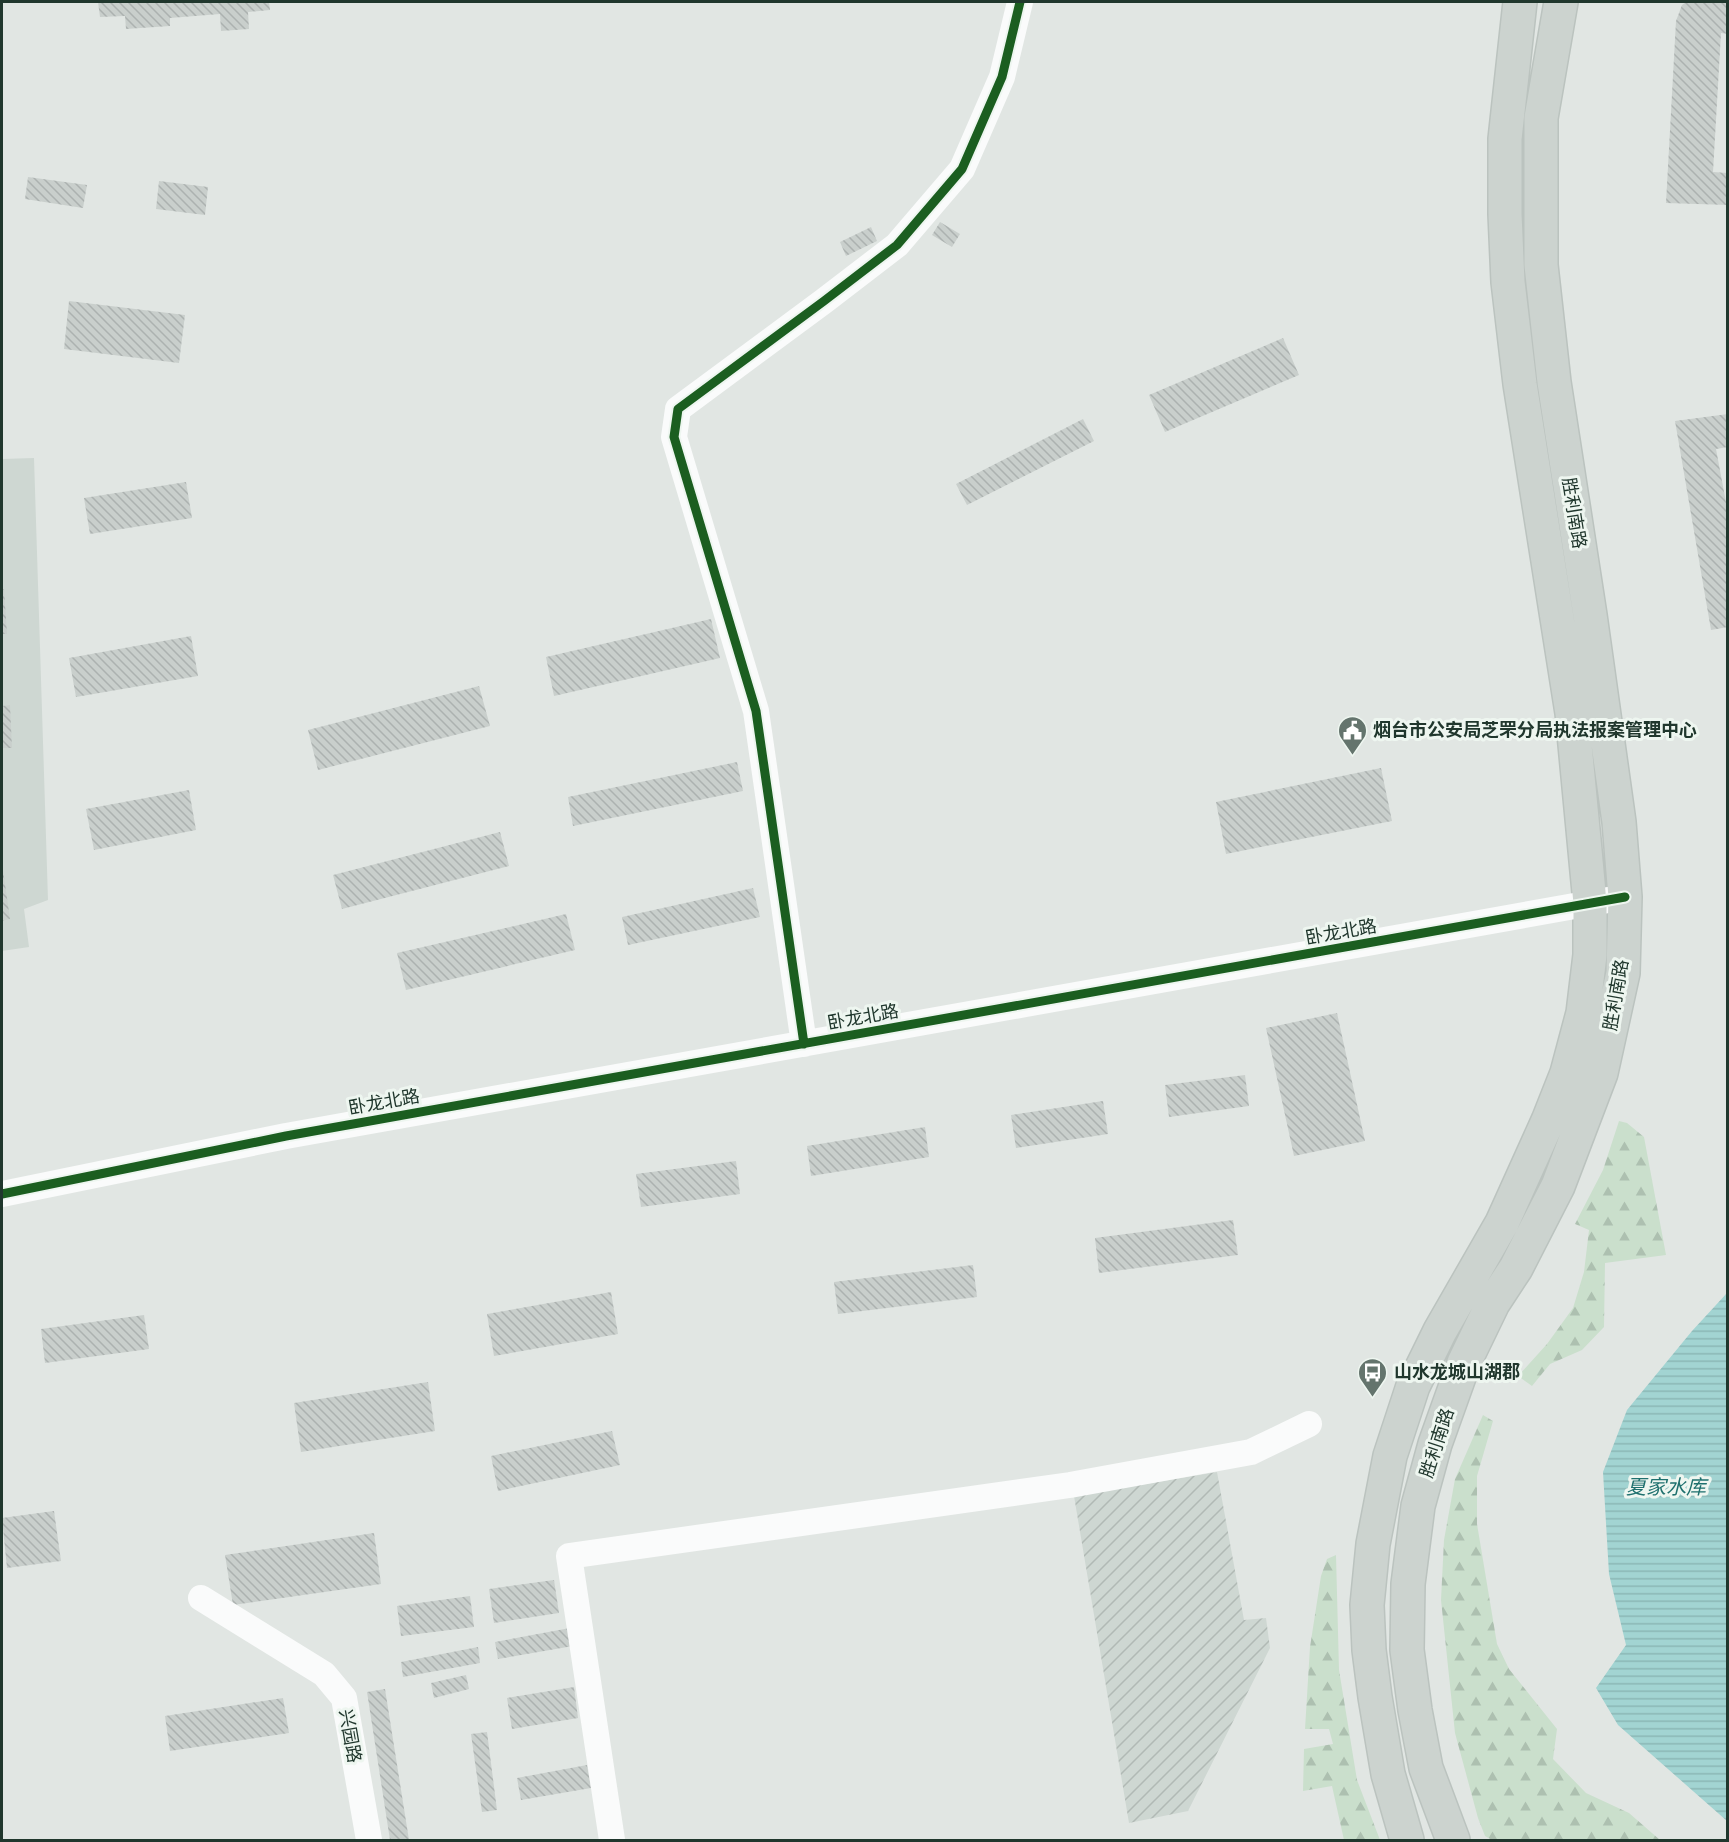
<svg xmlns="http://www.w3.org/2000/svg" width="1729" height="1842" font-family="Arial,'Noto Sans SC',sans-serif">
	<defs>
		<pattern id="industrial-furrows" width="10" height="10" patternUnits="userSpaceOnUse" patternTransform="scale(1.5)"><rect width="10" height="10" fill="#ced7d2"/><path d="M-1 1l2-2M0 10L10 0M9 11l2-2" fill="none" stroke="#b1b9b5"/></pattern>
		<pattern id="forest-firs" width="22" height="20" patternUnits="userSpaceOnUse" patternTransform="scale(1.5)"><rect width="22" height="20" fill="#cadfcc"/><path d="M5 1l3.5 6h-7zM16 11l3.5 6h-7z" fill="#adc0b0"/></pattern>
		<pattern id="water-rules" width="6" height="5" patternUnits="userSpaceOnUse" patternTransform="scale(1.5)"><rect width="6" height="5" fill="#a2d4d2"/><path d="M0 2.5h6" fill="none" stroke="#8bb7b5"/></pattern>
		<pattern id="building-back-hatch" width="6" height="6" patternUnits="userSpaceOnUse" patternTransform="scale(1.5)"><rect width="6" height="6" fill="#c9cfcc"/><path d="M-1 5l2 2M0 0l6 6M5-1l2 2" fill="none" stroke="#acb2b0"/></pattern>
	</defs>
	<rect width="100%" height="100%" fill="#e1e6e3"/>
	<!-- built -->
	<path fill="#ced7d2" d="M34,458L48,900L24,909L29,947L2,951V459Z"/>
	<!-- industrial -->
	<path fill="url(#industrial-furrows)" d="M1217,1472L1244,1620L1266,1618L1270,1648L1188,1811L1129,1823L1074,1496Z"/>
	<!-- forest -->
	<path fill="url(#forest-firs)" d="M1619,1121L1627,1123L1644,1137L1666,1255L1605,1263L1604,1327L1582,1350L1550,1364L1532,1386L1518,1376L1547,1344L1573,1308L1584,1272L1589,1230L1575,1224L1603,1170Z
		M1483,1415L1493,1421L1477,1476V1524L1497,1644L1509,1669L1557,1729L1553,1759L1586,1793L1629,1813L1660,1840H1492L1485,1836L1478,1818L1455,1733L1441,1600L1444,1540L1455,1479Z
		M1336,1555L1339,1670L1357,1780L1380,1840H1344L1332,1786L1303,1791L1304,1749L1333,1744L1329,1729H1305L1310,1647L1321,1576L1327,1559Z"/>
	<!-- water -->
	<path fill="url(#water-rules)" d="M1727,1293V1821L1618,1725L1596,1688L1626,1645L1609,1574L1603,1472L1627,1410L1692,1331Z"/>
	<!-- building -->
	<path fill="url(#building-back-hatch)" d="M98,2H269L270,10L248,12L249,29L221,31L220,14L170,18V26L126,29L125,16L100,17Z
		M1686,2H1728V34L1721,33L1713,172L1728,173V205L1666,203L1676,21L1682,5Z
		M28,177L87,185L83,208L25,199Z
		M159,181L208,187L205,215L156,209Z
		M940,222L960,234L952,247L932,235Z
		M871,227L877,241L846,256L840,242Z
		M69,301L185,315L179,363L64,349Z
		M1283,338L1299,375L1165,432L1149,395Z
		M1728,414V447L1716,449L1728,513V627L1711,630L1675,421Z
		M1083,419L1094,441L967,505L956,484Z
		M186,482L192,518L90,534L84,498Z
		M2,589H4L7,634H2Z
		M711,619L720,658L554,696L546,657Z
		M191,636L198,676L76,697L69,658Z
		M479,686L490,726L318,770L308,730Z
		M10,705L12,748H2V706Z
		M737,762L743,791L573,826L568,797Z
		M1381,768L1392,821L1226,854L1216,802Z
		M189,790L196,830L94,850L86,809Z
		M500,832L509,866L342,909L333,875Z
		M3,870L10,919L2,921V871Z
		M753,888L760,917L628,945L622,917Z
		M566,914L575,950L406,990L397,953Z
		M1337,1013L1365,1141L1294,1156L1266,1028Z
		M1245,1075L1249,1106L1169,1117L1165,1085Z
		M1103,1101L1108,1134L1016,1148L1011,1115Z
		M925,1127L929,1157L811,1176L807,1146Z
		M736,1161L740,1194L641,1207L636,1174Z
		M1233,1220L1238,1255L1099,1273L1095,1238Z
		M973,1265L977,1297L838,1314L834,1282Z
		M611,1292L618,1334L494,1356L487,1314Z
		M144,1315L149,1349L45,1363L41,1329Z
		M428,1382L435,1431L301,1452L294,1403Z
		M612,1431L620,1465L498,1491L491,1456Z
		M54,1511L61,1561L7,1568L2,1518Z
		M374,1533L381,1584L233,1605L225,1555Z
		M554,1580L559,1613L494,1623L489,1589Z
		M470,1596L474,1627L401,1636L397,1606Z
		M570,1628L573,1646L498,1659L495,1642Z
		M478,1647L480,1663L403,1677L401,1662Z
		M466,1675L469,1689L434,1698L431,1683Z
		M574,1687L578,1718L512,1729L507,1698Z
		M385,1689L409,1840H390L367,1692Z
		M283,1698L289,1733L170,1751L165,1716Z
		M487,1732L497,1810L482,1812L471,1734Z
		M587,1765L591,1788L521,1800L517,1778Z"/>
	<g fill="none" stroke-linecap="round" stroke-linejoin="round">
		<defs>
			<path id="major" d="M1407,1840L1388,1774L1375,1697L1369,1650L1367,1605L1373,1544L1390,1456L1413,1386L1440,1331L1502,1223L1548,1121L1567,1073L1583,1013L1590,955V903L1572,713L1520,384L1508,282L1505,214V139L1520,2
				M1453,1840L1426,1768L1415,1710L1407,1650L1408,1584L1418,1506L1435,1444L1464,1363L1493,1303L1516,1268L1558,1186L1601,1073L1623,973L1625,897L1619,822L1590,615L1554,382L1541,265V118L1561,2"/>
		</defs>
		<!-- major casing -->
		<use href="#major" stroke="#bbc3bf" stroke-width="36"/>
		<!-- minor -->
		<path stroke="#fafbfb" stroke-width="26" d="M804,1044L756,711L674,437L678,409L824,301L897,245L962,169L1002,77L1020,2
			M2,1194L286,1136L1625,897
			M201,1598L324,1674L344,1698L369,1840
			M612,1840L569,1556L1070,1485L1251,1452L1309,1424"/>
		<!-- major -->
		<use href="#major" stroke="#ccd3cf" stroke-width="33"/>
		<defs>
			<path id="cycleway" d="M804,1044L756,711L674,437L678,409L824,301L897,245L962,169L1002,77L1020,2
				M2,1194L286,1136L1625,897"/>
		</defs>
		<!-- cycleway casing -->
		<use href="#cycleway" stroke="#eef6f0" stroke-width="13"/>
		<!-- cycleway -->
		<use href="#cycleway" stroke="#1b5e20" stroke-width="9"/>
	</g>
	<!-- icons -->
	<defs>
		<symbol id="civic-pin" viewBox="-11 -11 22 30"><path d="M0 17L-7.5 6A9.5 9.5 0 1 1 7.5 6Z" fill="#64746d" stroke="#eef6f0"/><path d="M-.6-6.5H3V-4.5H.6V-3L4-1V1h2V6H-6V1h2V-1L-.6-3ZM-1.2 2.5V6h2.4V2.5Z" fill="#fff"/></symbol>
		<symbol id="bus-pin" viewBox="-11 -11 22 30"><path d="M0 17L-7.5 6A9.5 9.5 0 1 1 7.5 6Z" fill="#64746d" stroke="#eef6f0"/><path d="M-5-6H5V4H4V6H2V4H-2V6H-4V4H-5ZM-3.5-4V0h7V-4ZM-3.5 1.2v1.5H-2V1.2ZM2 1.2v1.5H3.5V1.2Z" fill="#fff"/></symbol>
	</defs>
	<g fill-rule="evenodd">
		<use href="#civic-pin" x="1336" y="714" width="33" height="45"/>
		<use href="#bus-pin" x="1356" y="1356" width="33" height="45"/>
	</g>
	<g text-anchor="middle" stroke-width="6" stroke-linejoin="round" paint-order="stroke">
		<!-- street labels -->
		<g font-size="18" fill="#20372d" stroke="#eef6f0">
			<text transform="translate(1574 513) rotate(81)" y="6">胜利南路</text>
			<text transform="translate(1341 932) rotate(-10)" y="6">卧龙北路</text>
			<text transform="translate(1616 995) rotate(-80)" y="6">胜利南路</text>
			<text transform="translate(863 1017) rotate(-10)" y="6">卧龙北路</text>
			<text transform="translate(384 1102) rotate(-10)" y="6">卧龙北路</text>
			<text transform="translate(1437 1443) rotate(-72)" y="6">胜利南路</text>
			<text transform="translate(350 1736) rotate(80)" y="6">兴园路</text>
		</g>
		<!-- poi labels -->
		<g font-size="18" font-weight="bold" fill="#20372d" stroke="#eef6f0" text-anchor="start">
			<text x="1373" y="736">烟台市公安局芝罘分局执法报案管理中心</text>
			<text x="1394" y="1378">山水龙城山湖郡</text>
		</g>
		<!-- water labels -->
		<g font-size="20" font-style="italic" fill="#1e706e" stroke="#eef6f0">
			<text x="1666" y="1494">夏家水库</text>
		</g>
	</g>
	<!-- border -->
	<rect width="1729" height="1842" fill="none" stroke="#20372d" stroke-width="6"/>
</svg>
